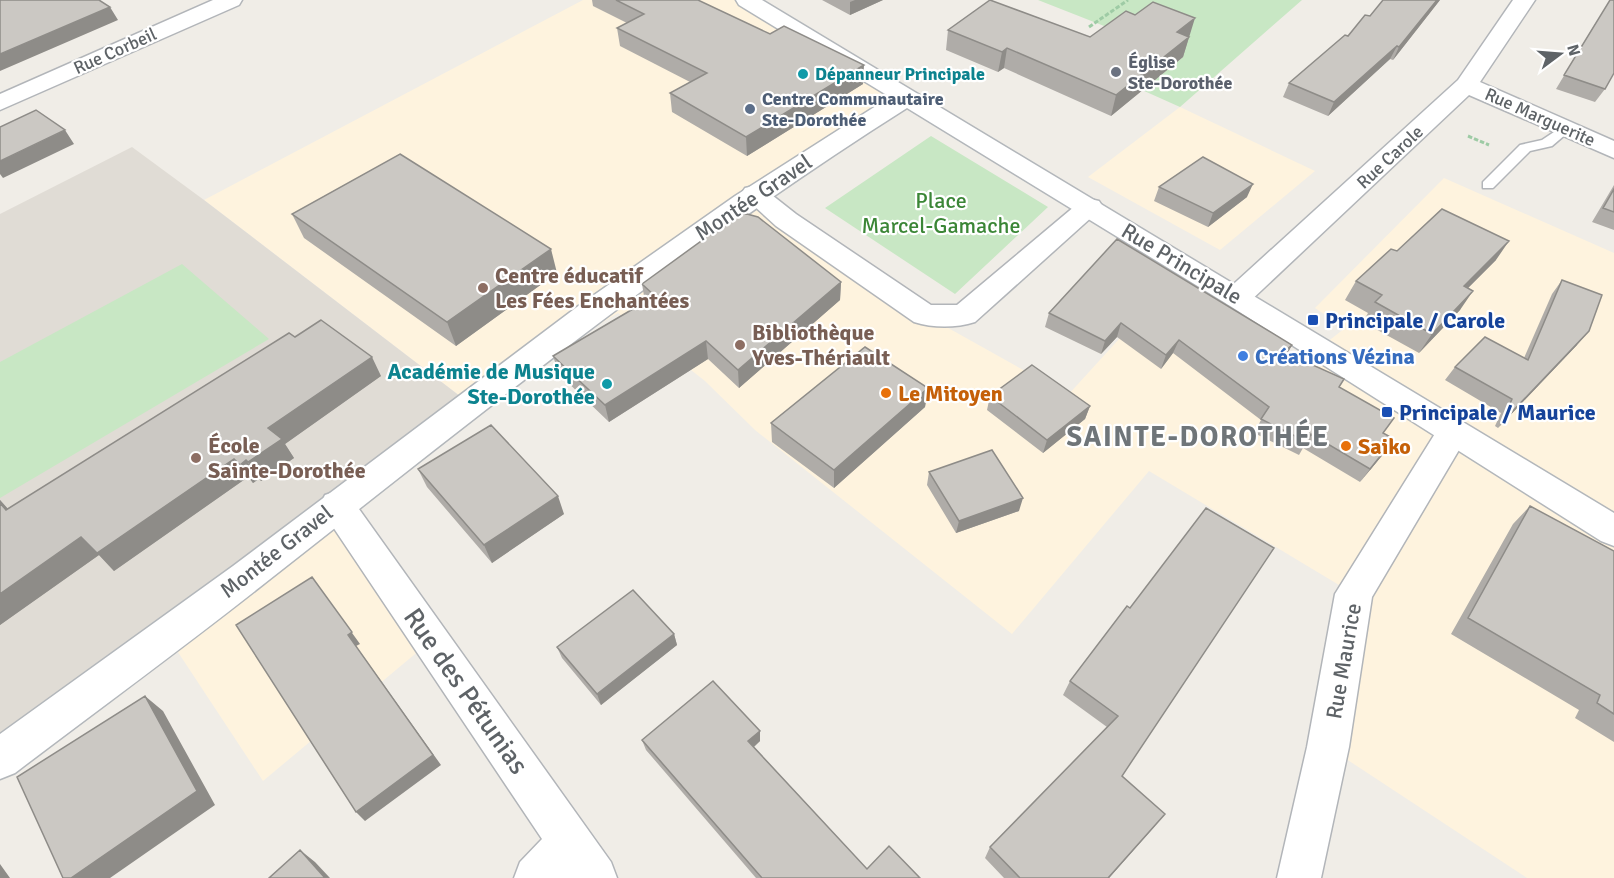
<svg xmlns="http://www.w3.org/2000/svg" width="1614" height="878" font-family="Signika,sans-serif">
	<rect width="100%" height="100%" fill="#f0ede7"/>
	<!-- commercial -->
	<path fill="#fef3de" d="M583,0H747L907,97L755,194L925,315L1068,395L1171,282L1302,362L1345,328L1315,308L1444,178L1614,253V878H1527L1328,747L1354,594L1149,471L1012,634L755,430L705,381L618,313L469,403L204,200Z
		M1180,107L1315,171L1220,250L1088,177Z
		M337,505L439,634L263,781L170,640Z"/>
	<!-- education -->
	<path fill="#e0dcd5" d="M132,147L204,200L469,403L0,750V214Z"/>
	<!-- green -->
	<path fill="#c8e7c4" d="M1038,0H1302L1180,107L1142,90L1183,57Z
		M931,136L1048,207L955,294L825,208Z
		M182,264L269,339L0,498V362Z"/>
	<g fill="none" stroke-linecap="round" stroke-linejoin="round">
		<defs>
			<path id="lane" d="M1566,124L1573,128L1552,146L1530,151L1493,188H1483V182L1520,145L1542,140Z"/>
			<path id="street" d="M213,0H242L239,5L0,110V94Z
				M1513,0H1535L1480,82L1614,141V158L1469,95L1247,304L1237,307L1227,304L1222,297L1227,290L1458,80Z
				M754,186L763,188L796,214L931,305H957L1081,201L1090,199L1099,201L1103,207L975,322C956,328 933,328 914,322L776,226L741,194L745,188Z
				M1453,420L1465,424L1469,433L1372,597L1349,747L1321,878H1277L1307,747L1335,594L1441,424Z
				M337,491L349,495L611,862L617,878H514L520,862L542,839L325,515L320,505L325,495Z"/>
			<path id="secondary" d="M736,0H762L1614,513V546L1601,541L1227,304L907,108C679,252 472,421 260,587C179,651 96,711 15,773L0,779V734L233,566L577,307L735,196L890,97L739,5Z"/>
		</defs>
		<!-- lane casing -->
		<use href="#lane" stroke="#b2b5b9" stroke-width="3"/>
		<!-- street casing -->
		<use href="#street" stroke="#b2b5b9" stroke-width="3"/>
		<!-- secondary casing -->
		<use href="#secondary" stroke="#b3b7bb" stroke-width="3"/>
		<!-- path -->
		<path stroke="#9ecba5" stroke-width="3" stroke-dasharray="4.5 2" stroke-linecap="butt" d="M1089,27L1128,0
			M1468,136L1489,145"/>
		<!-- lane -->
		<use href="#lane" fill="#fff" fill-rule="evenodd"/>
		<!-- street -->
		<use href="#street" fill="#fff" fill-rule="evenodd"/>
		<!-- secondary -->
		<use href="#secondary" fill="#fff" fill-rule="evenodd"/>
	</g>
	<!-- wall -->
	<path fill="#afaca8" d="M592,0H698L770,34L863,84L747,156L672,112L670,93L690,82L620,46L617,28L627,23L593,6Z
		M822,0H883L850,15Z
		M1440,0L1393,60L1390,59L1328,116L1283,97L1289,83L1348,36L1370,16Z
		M1595,24L1605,89L1595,102L1556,89Z
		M948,30L1090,37H1189L1183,57L1111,116L1004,68L998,72L946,50Z
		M1614,185V230L1592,222Z
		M1159,187L1247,197L1208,227L1154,201Z
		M292,214L557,273L456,346L304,238Z
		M1397,251L1496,260L1468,288L1460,310L1419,353L1363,322L1368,313L1345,300L1356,281Z
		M1562,280L1577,345L1498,428L1495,426L1501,413L1445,380L1455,367L1524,358L1552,294Z
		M841,282L840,300L739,388L708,359L609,422L559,374L553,356L645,302L642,284Z
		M1049,313L1292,345L1287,354L1339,387L1384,433L1385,452L1360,482L1303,448L1299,455L1254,433L1261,420L1173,353L1161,369L1117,337L1101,354L1045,327Z
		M295,337L381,376L285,444L294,458L261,481L259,479L253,483L248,477L114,571L99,555L0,625V500L8,509Z
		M928,388L925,407L834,488L772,442L771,423Z
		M990,396L1090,406L1085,419L1043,453L987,410Z
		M418,469L564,514L492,563L427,487Z
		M929,472L1019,511L956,533L927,485Z
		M1530,506L1614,551V742L1575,718L1579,710L1451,634L1513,524Z
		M1127,606L1122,776L1155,826L1109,878H1004L985,858L990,847L1107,727L1063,695L1070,681Z
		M674,634L677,645L601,705L562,658L557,647Z
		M760,731V741L754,747L867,869L920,878H756L646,750L642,740Z"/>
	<!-- shaded-wall -->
	<path fill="#8e8c88" d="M855,0H883L850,15V2Z
		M1437,0H1440L1393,60L1399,47Z
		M110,7L118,20L0,71V54Z
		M1195,18L1183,57L1111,116L1116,95L1177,32Z
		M1397,46L1390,59L1328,116L1334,102Z
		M1007,48L1004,68L998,72L1002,52Z
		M864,65L863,84L747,156L746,137Z
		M65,130L74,144L3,178L0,174V161Z
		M1253,184L1247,197L1208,227L1213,213Z
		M1509,241L1496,260L1451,305L1464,286Z
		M551,249L557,273L456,346L447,322Z
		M841,282L840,300L739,388L738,370Z
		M1473,291L1460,310L1419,353L1432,334Z
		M1121,323L1117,337L1101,354L1105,341Z
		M1589,331L1577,345L1498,428L1509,415Z
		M1179,340L1173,353L1161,369L1166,355Z
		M706,341L708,359L609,422L605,405Z
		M1292,345L1285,358L1284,352Z
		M372,357L381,376L285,444L294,458L261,481L248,462L268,428Z
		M928,388L925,407L834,488V470Z
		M1090,406L1085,419L1043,453L1047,440Z
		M1394,439L1385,452L1360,482L1370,469Z
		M234,459L248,477L114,571L99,555L0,625V594L81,537Z
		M246,460L259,479L253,483L240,465Z
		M558,496L564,514L492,563L484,545Z
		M1023,498L1019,511L956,533L959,521Z
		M0,500L25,528L6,510L0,503Z
		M312,577L360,644L356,646L441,765L365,821L356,812L348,635Z
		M674,634L677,645L601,705L597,694Z
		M145,696L163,711L215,805L110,878H71Z
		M760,731V741L749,751L748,741Z
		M1165,814L1109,878H1108Z
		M300,850L315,862L330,878H325Z
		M0,864L10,878H0Z"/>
	<!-- building -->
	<path fill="#cbc8c3" stroke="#8e8c88" stroke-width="1.5" d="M0,0H99L110,7L0,54Z
		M616,0H698L770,34L784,26L864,65L746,137L670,93L707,73L617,28L644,14Z
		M990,0L1090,37L1126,11L1135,15L1153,2L1195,18L1177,32L1189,37L1116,95L1007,48L1002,52L948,30Z
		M1383,0H1437L1399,47L1397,46L1334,102L1289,83L1345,35L1348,36L1365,15L1370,16Z
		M1610,0H1614V73L1605,89L1564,75Z
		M36,110L65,130L0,161V127Z
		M400,154L551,249L447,322L292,214Z
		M1203,157L1253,184L1213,213L1159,187Z
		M1614,189V212L1603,208Z
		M1442,209L1509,241L1464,286L1473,291L1432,334L1375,302L1382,295L1356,281L1391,249L1397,251Z
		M747,214L758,217L841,282L738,370L706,341L605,405L553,356L655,296L642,284L737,215Z
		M1117,239L1292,345L1284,352L1344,379L1339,387L1394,418L1383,433L1394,439L1370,469L1311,434L1307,442L1261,419L1269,407L1179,340L1166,355L1121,323L1105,341L1049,313Z
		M1562,280L1602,295L1589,331L1509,415L1506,413L1512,399L1455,367L1485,337L1528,360Z
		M321,320L372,357L268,428L282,439L248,462L246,460L240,465L234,459L97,553L81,537L0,594V503L6,510L289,333L295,337Z
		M865,347L928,388L834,470L771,423Z
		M1032,365L1090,406L1047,440L990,396Z
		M491,425L558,496L484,545L418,469Z
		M992,450L1023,498L959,521L929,472Z
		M1530,506L1614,551V714L1597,703L1600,695L1468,618Z
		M1206,508L1274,548L1122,776L1165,814L1108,878H1020L990,847L1118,716L1070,681L1127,606L1130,608Z
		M312,577L352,632L348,635L433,755L356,812L236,625Z
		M633,590L674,634L597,694L557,647Z
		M713,681L760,731L748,741L867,869L889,846L920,878H762L642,740Z
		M145,696L197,791L71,878H63L17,777Z
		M300,850L325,878H269Z"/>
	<!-- markers -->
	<circle fill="#6b7280" stroke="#fff" stroke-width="2" cx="1116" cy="72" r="6"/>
	<g fill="#0f9aa8" stroke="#fff" stroke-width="2">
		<circle cx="803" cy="74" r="6"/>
		<circle cx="607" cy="384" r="6"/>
	</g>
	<circle fill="#5c6f8a" stroke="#fff" stroke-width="2" cx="750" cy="109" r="6"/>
	<g fill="#8d6e63" stroke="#fff" stroke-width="2">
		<circle cx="483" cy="288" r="6"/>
		<circle cx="740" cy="345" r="6"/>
		<circle cx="196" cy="458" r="6"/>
	</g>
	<g fill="#1a4fb4" stroke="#fff" stroke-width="2">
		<rect x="1307" y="314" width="12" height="12" rx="3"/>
		<rect x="1381" y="406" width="12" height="12" rx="3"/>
	</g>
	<circle fill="#3f7fe0" stroke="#fff" stroke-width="2" cx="1243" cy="356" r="6"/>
	<g fill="#e8710a" stroke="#fff" stroke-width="2">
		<circle cx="886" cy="393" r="6"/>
		<circle cx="1346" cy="446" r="6"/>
	</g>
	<g text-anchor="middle" stroke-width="4.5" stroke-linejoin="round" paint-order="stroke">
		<!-- far-street labels -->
		<g font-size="18" fill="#5e6367" stroke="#fff">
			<text transform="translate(115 51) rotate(-24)" y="6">Rue Corbeil</text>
			<text transform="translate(1540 117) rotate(24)" y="6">Rue Marguerite</text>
			<text transform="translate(1390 157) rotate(-43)" y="6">Rue Carole</text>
		</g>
		<!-- far-worship labels -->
		<g font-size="18" font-weight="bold" fill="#5b616d" stroke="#fff" text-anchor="start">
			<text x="1128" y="68">Église<tspan x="1128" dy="21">Ste-Dorothée</tspan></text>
		</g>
		<!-- far-culture labels -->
		<g font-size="18" font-weight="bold" fill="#0d838f" stroke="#fff" text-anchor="start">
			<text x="815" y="80">Dépanneur Principale</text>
		</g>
		<!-- far-service labels -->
		<g font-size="18" font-weight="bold" fill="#4e5e75" stroke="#fff" text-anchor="start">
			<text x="762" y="105">Centre Communautaire<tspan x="762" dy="21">Ste-Dorothée</tspan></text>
		</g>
		<!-- street labels -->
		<g font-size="22" fill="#5e6367" stroke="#fff">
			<text transform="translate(753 197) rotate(-34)" y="8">Montée Gravel</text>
			<text transform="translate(1182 263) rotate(31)" y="8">Rue Principale</text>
			<text transform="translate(276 551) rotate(-38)" y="8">Montée Gravel</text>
			<text transform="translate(1343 661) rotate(-80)" y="8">Rue Maurice</text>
		</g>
		<!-- park labels -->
		<g font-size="22" fill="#3b8636" stroke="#fff">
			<text x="941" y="208">Place<tspan x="941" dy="25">Marcel-Gamache</tspan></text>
		</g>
		<!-- education labels -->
		<g font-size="22" font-weight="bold" fill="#785e54" stroke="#fff" text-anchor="start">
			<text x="495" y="283">Centre éducatif<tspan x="495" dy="25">Les Fées Enchantées</tspan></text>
			<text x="752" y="340">Bibliothèque<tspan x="752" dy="25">Yves-Thériault</tspan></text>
			<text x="208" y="453">École<tspan x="208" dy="25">Sainte-Dorothée</tspan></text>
		</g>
		<!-- transit labels -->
		<g font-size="22" font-weight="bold" fill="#164399" stroke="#fff" text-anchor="start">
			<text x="1325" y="328">Principale / Carole</text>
			<text x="1399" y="420">Principale / Maurice</text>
		</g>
		<!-- shop labels -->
		<g font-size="22" font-weight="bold" fill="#366cbe" stroke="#fff" text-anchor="start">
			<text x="1255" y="364">Créations Vézina</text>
		</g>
		<!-- culture labels -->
		<g font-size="22" font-weight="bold" fill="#0d838f" stroke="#fff" text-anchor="end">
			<text x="595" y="379">Académie de Musique<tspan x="595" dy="25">Ste-Dorothée</tspan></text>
		</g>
		<!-- food labels -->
		<g font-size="22" font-weight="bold" fill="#c56008" stroke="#fff" text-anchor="start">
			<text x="898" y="401">Le Mitoyen</text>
			<text x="1358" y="454">Saiko</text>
		</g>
		<!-- near-street labels -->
		<g font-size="27" fill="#5e6367" stroke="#fff">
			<text transform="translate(466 691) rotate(55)" y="9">Rue des Pétunias</text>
		</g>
		<!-- district labels -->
		<g font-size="28" font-weight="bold" letter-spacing="1.5" fill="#6f7579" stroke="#fff">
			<text x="1198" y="446">SAINTE-DOROTHÉE</text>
		</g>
	</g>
	<!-- north arrow -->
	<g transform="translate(1560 54) rotate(74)" stroke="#ffffff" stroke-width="4.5" paint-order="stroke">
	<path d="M0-4.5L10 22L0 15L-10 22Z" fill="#5e6367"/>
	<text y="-9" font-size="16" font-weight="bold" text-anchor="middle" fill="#5e6367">N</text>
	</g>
</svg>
